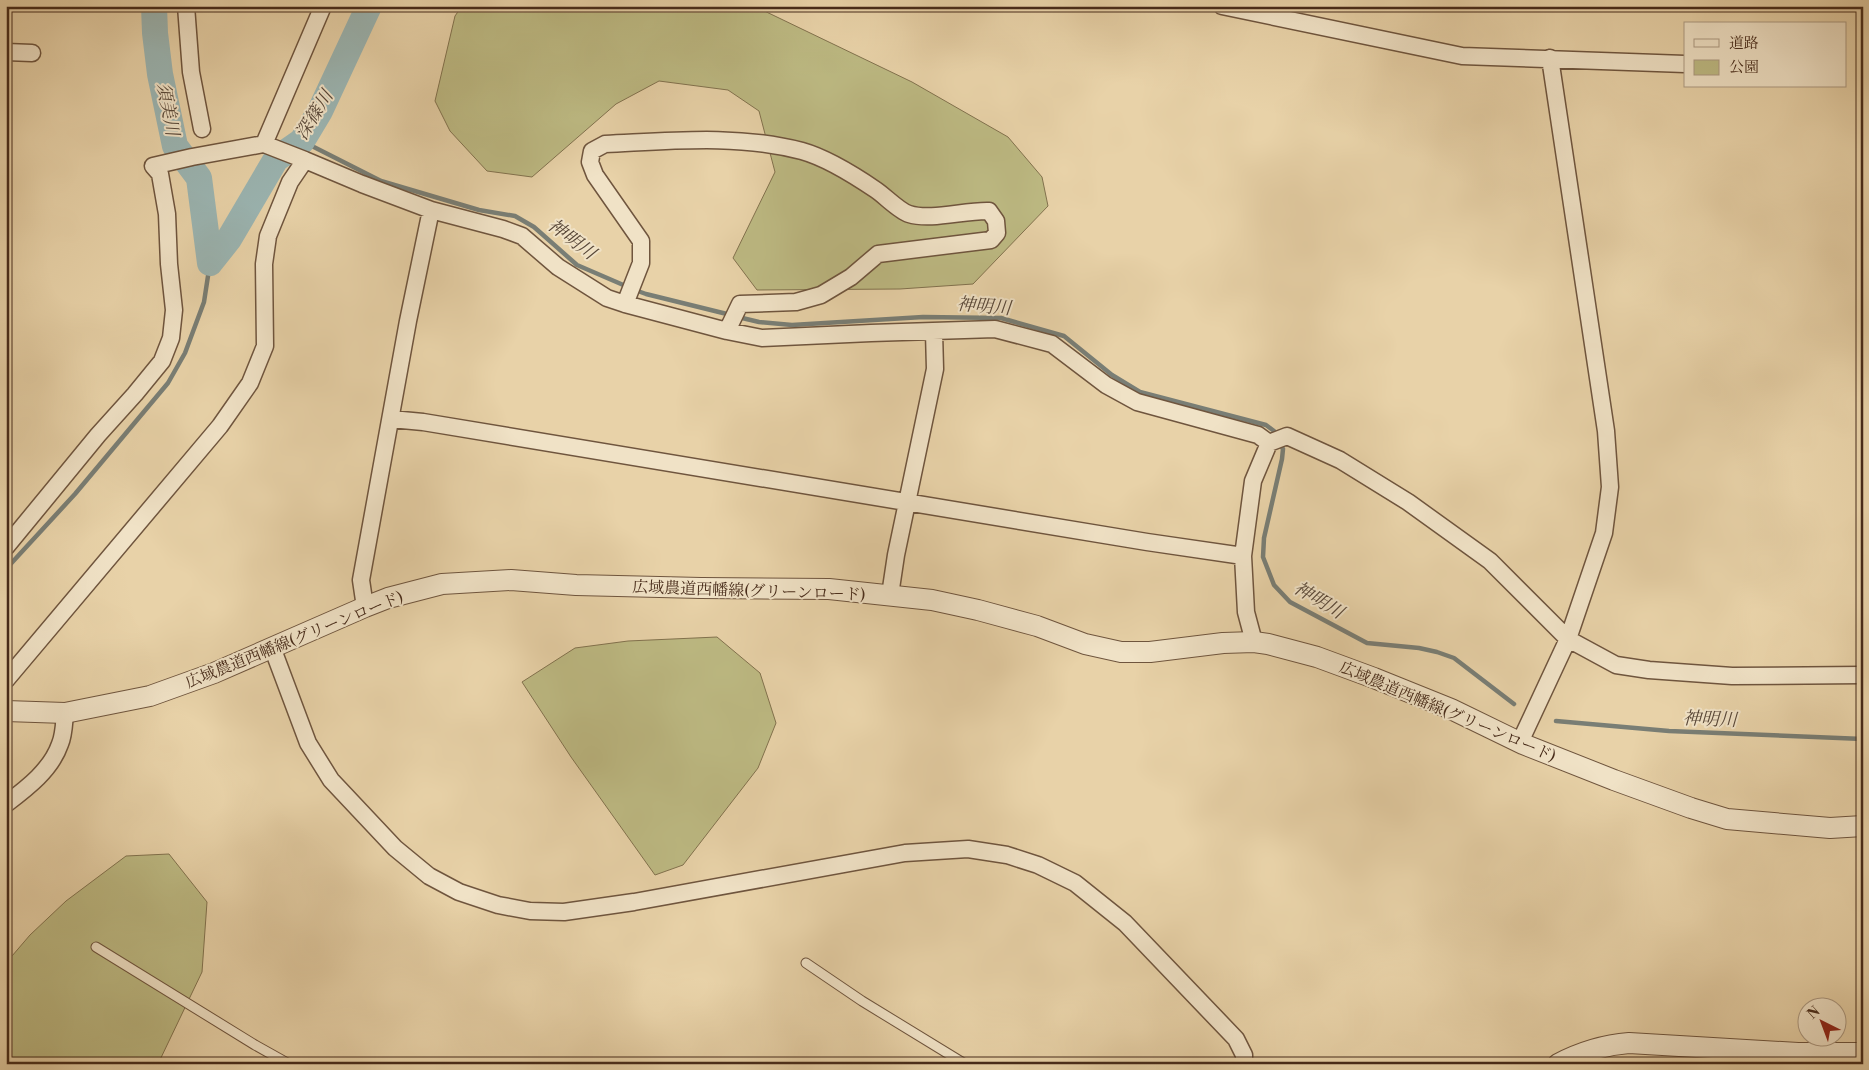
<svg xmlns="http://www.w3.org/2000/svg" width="1869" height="1070" font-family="'Libre Bodoni','Noto Serif JP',serif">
	<rect width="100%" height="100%" fill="#e8d2a8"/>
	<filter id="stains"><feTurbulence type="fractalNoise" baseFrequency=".004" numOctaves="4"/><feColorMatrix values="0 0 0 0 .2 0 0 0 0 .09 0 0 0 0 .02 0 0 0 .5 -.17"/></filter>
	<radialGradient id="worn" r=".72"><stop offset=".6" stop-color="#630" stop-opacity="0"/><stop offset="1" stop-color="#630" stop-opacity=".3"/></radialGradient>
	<!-- green -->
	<path fill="#bdba83" stroke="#82724e" d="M462,6H754L912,82L1008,137L1042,177L1048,206L973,284L900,289L757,290L733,258L775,172L759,111L728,90L659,81L616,104L532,177L487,171L450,131L435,101L455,16Z
		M717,637L760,673L776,723L758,768L683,865L655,875L571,757L522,682L575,648L628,641Z
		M169,854L207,902L202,972L158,1064H6V963L30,935L66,901L126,856Z"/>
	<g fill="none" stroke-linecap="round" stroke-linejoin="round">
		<!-- stream -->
		<path stroke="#797e75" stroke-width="4.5" d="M302,141L381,181L479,210L515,216L534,227L577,265L628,287
			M635,290L646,294L731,315
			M738,317L759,322L792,325L923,317L1001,318L1064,336L1112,375L1140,392L1266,425L1274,431L1276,437
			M1280,444L1283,449L1282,459L1264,538L1263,557L1274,585L1290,602L1367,643L1419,648L1437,652L1454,658L1514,704
			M6,569L75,494L168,383L185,353L204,302L210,263
			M1556,721L1669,731L1863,739"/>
		<!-- river -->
		<path stroke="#9bb5b2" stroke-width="26" d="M154,6L155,33L160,74L175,146L199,178L210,263
			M210,263L229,239L276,159L302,141L320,111L369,6"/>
		<defs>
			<path id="service" d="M96,947L255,1045L289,1064
				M806,963L862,1001L965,1064"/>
			<path id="minor" d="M186,6L191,72L202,129
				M1222,6L1462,56L1685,64
				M6,52L32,53
				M264,144L323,6
				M625,304L641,263V241L595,175L590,162L592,151L605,144C671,141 737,134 802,151C827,158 854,175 876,190C885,196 899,211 909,214C931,221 965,210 989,211L996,221L997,233L991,240L878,254L851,277L821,295L796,302L740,304L727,331
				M391,419L423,422L1147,542L1243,556
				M6,547L98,435L135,394L162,361L171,338L174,310L169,264L167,214L160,174L153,166L192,157L264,144L305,160L362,184L431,210L503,229L522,236L558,267L607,298L625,304L727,331L762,338L871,333L995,329L1052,344L1106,385L1137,402L1258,435L1269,443
				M890,595L896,555L935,369L934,332
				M365,607L361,580L408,321L431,210
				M1254,642L1246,612L1243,556L1253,481L1269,443L1287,436L1340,460L1408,502L1490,561L1568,639L1616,665L1649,670L1732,676L1863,675
				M272,647L308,743L331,780L395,848L429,876L459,892L498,905L530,911L564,912L634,902L905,853L968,849L1007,855L1038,865L1075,883L1125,923L1236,1039L1244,1055V1064
				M6,680L220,426L250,383L265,346L264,264L268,236L290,182L305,160
				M1520,742L1568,639L1604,533L1610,487L1606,431L1550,58
				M6,804C27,788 51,770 60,744C64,735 64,723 65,713"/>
			<path id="tertiary" d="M6,711L65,713L150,696L214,673L365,607L388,598L442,584L511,580L576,585L701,588L829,589L932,600L978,610L1037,626L1085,644L1121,652H1150L1223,643L1254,642L1268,644L1317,657L1374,678L1451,709L1523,744L1614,780L1691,808L1727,819L1830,828L1863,826
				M1558,1064C1581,1052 1603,1045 1629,1043L1798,1053H1863"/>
		</defs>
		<!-- service casing -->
		<use href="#service" stroke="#6f553e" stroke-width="11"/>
		<!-- minor casing -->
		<use href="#minor" stroke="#6f553e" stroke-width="19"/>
		<!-- tertiary casing -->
		<use href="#tertiary" stroke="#6f553e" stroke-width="22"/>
		<!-- service -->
		<use href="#service" stroke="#f0e2c6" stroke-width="9"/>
		<!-- minor -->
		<use href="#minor" stroke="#f0e2c6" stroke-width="16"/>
		<!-- tertiary -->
		<use href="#tertiary" stroke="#f0e2c6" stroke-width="20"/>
	</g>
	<g text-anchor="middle" stroke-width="4" stroke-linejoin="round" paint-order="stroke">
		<!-- street labels -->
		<g font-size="16" fill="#472b1a" stroke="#f0e2c6">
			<text transform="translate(749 590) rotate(2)" y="6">広域農道西幡線(グリーンロード)</text>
			<text transform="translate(294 639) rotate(-22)" y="6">広域農道西幡線(グリーンロード)</text>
			<text transform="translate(1448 711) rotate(23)" y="6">広域農道西幡線(グリーンロード)</text>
		</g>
		<!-- water labels -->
		<g font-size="18" font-style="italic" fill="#584738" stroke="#f0e2c6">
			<text transform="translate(168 109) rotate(79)" y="6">須美川</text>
			<text transform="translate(314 115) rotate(-58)" y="6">深篠川</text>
			<text transform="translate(572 239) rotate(37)" y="6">神明川</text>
			<text transform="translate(984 306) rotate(5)" y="6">神明川</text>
			<text transform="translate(1319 600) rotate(31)" y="6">神明川</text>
			<text transform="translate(1710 719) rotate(2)" y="6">神明川</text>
		</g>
	</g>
	<!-- margin -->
	<rect width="1869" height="1070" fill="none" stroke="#e8d2a8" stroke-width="25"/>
	<rect x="8" y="8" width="1854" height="1055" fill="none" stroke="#472b1a" stroke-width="2.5"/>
	<rect x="12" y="12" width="1844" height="1045" fill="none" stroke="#472b1a"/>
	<!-- legend -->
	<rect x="1684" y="22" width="162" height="65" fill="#f0e2c6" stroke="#ac9981"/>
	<rect x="1694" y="39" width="25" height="8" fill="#f0e2c6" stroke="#ac9981"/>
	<text x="1729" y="48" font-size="15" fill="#472b1a">道路</text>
	<rect x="1694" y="60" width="25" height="15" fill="#bdba83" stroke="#ac9981"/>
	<text x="1729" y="72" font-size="15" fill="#472b1a">公園</text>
	<!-- north arrow -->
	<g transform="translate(1822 1022) rotate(318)"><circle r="24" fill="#f0e2c6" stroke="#ac9981"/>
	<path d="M0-4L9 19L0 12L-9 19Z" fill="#8f2418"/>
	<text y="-8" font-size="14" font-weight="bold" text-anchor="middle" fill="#472b1a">N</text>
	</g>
	<rect width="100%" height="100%" filter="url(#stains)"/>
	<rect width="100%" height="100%" fill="url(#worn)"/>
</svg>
